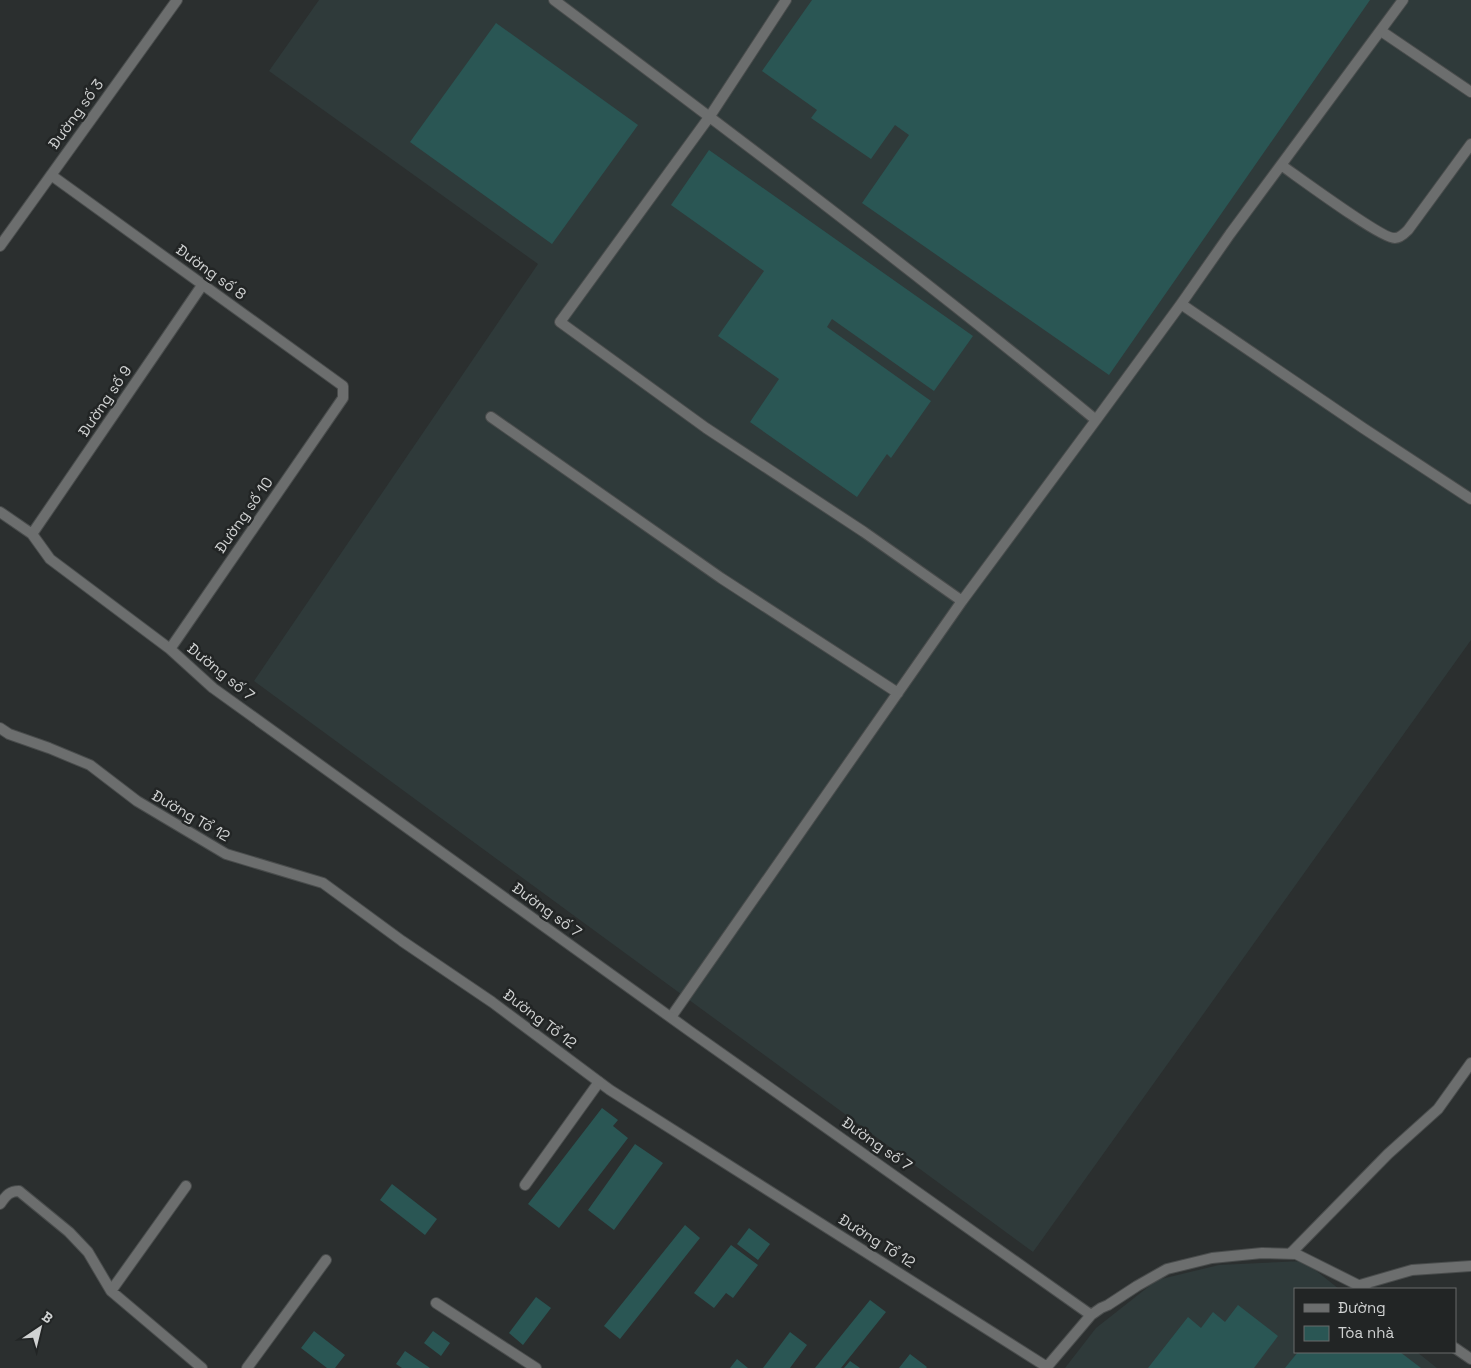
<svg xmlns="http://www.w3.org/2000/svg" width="1471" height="1368" font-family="'Space Grotesk',sans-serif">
	<rect width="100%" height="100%" fill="#2b2f2f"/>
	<!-- built -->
	<path fill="#2f3a3a" d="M319,0H1471V640L1033,1252L254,681L538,264L269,71Z
		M1304,1261L1339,1289H1295V1352H1417L1437,1368H1065L1096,1328L1157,1280L1219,1265Z"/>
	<!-- building -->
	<path fill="#2a5654" d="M812,0H1370L1109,375L862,203L909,135L895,125L871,159L811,118L817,110L762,71Z
		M496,23L638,125L552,244L410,142Z
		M709,150L973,336L934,391L832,319L827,327L931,401L891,458L887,454L857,497L750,422L779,379L718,336L764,271L671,205Z
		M602,1108L618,1120L613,1126L628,1138L559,1228L528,1204Z
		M635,1144L663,1163L614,1230L588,1210Z
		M392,1184L437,1219L425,1235L380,1200Z
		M685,1225L700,1238L620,1339L604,1326Z
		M749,1228L770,1244L758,1260L737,1244Z
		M731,1245L758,1265L733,1298L726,1293L714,1308L694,1293Z
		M536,1297L551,1308L523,1345L509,1333Z
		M870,1300L886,1312L841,1368H815Z
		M1238,1305L1278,1336L1254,1368H1148L1188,1317L1201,1328L1213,1312L1225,1322Z
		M314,1331L345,1355L335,1368H327L301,1348Z
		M433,1331L450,1343L441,1356L424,1343Z
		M790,1332L807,1345L790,1368H763Z
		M405,1351L430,1368H402L396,1364Z
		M1298,1352H1400L1421,1368H1285Z
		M910,1354L927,1367L926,1368H899Z
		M737,1359L748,1368H730Z
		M850,1361L860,1368H844Z"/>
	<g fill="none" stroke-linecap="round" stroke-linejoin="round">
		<defs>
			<path id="service" d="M554,0C737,137 920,275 1096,420
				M786,0L710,116L560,322L706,428L864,532L962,601
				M1381,31L1471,92
				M1281,165C1297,176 1383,240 1395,238C1400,238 1405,233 1408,230L1471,144
				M1181,304L1363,428L1471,499
				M491,417L721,578L898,693
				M671,1017L962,601L1096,420L1181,304L1230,234L1403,0
				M525,1185L599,1082
				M0,1204C6,1196 9,1191 19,1191L69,1232L88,1252L111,1291L202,1368
				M111,1291L186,1186
				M436,1303L536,1368
				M247,1368L326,1260"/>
			<path id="minor" d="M51,175L343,386V398L170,649
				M0,246L177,0
				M0,512L32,534L50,559L170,649L213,688L691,1032L1091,1315
				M32,534L203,284
				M0,728L9,734L49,748L90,765L137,801L226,854L323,883L402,941L492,1002L610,1090L1047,1367
				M1290,1254L1388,1154L1438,1109L1471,1063
				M1360,1285L1412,1270L1471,1266
				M1455,1348L1471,1359
				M1046,1368L1091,1315L1101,1308L1108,1305L1137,1286L1167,1269L1212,1258L1262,1253L1296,1254L1366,1289"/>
		</defs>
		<!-- service casing -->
		<use href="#service" stroke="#494c4c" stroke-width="12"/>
		<!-- minor casing -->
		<use href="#minor" stroke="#494c4c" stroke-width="12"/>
		<!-- service -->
		<use href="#service" stroke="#6c6e6e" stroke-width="10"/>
		<!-- minor -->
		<use href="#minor" stroke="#6c6e6e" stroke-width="10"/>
	</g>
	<g text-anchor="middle" stroke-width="5" stroke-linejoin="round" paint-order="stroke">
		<!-- street labels -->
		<g font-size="15" fill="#d0d2d2" stroke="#222525">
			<text transform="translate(76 114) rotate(-54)" y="5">Đường số 3</text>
			<text transform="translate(211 272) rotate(36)" y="5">Đường số 8</text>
			<text transform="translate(105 401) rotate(-56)" y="5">Đường số 9</text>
			<text transform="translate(244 515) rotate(-55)" y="5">Đường số 10</text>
			<text transform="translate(221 672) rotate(39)" y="5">Đường số 7</text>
			<text transform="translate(191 816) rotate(30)" y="5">Đường Tổ 12</text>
			<text transform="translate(547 910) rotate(36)" y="5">Đường số 7</text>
			<text transform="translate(540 1019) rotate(37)" y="5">Đường Tổ 12</text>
			<text transform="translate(877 1144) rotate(35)" y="5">Đường số 7</text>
			<text transform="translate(877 1241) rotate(32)" y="5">Đường Tổ 12</text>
		</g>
	</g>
	<!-- legend -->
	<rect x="1294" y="1288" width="162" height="65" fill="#222525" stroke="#686a6a"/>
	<rect x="1304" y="1304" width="25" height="8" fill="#6c6e6e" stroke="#686a6a"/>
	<text x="1338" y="1313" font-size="15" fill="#d0d2d2">Đường</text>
	<rect x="1304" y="1326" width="25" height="15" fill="#2a5654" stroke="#686a6a"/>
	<text x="1338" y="1338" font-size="15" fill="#d0d2d2">Tòa nhà</text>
	<!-- north arrow -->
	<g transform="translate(40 1328) rotate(35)" stroke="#222525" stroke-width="4" paint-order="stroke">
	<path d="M0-4L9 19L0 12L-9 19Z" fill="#d0d2d2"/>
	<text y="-8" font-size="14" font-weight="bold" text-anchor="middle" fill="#d0d2d2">B</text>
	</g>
</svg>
